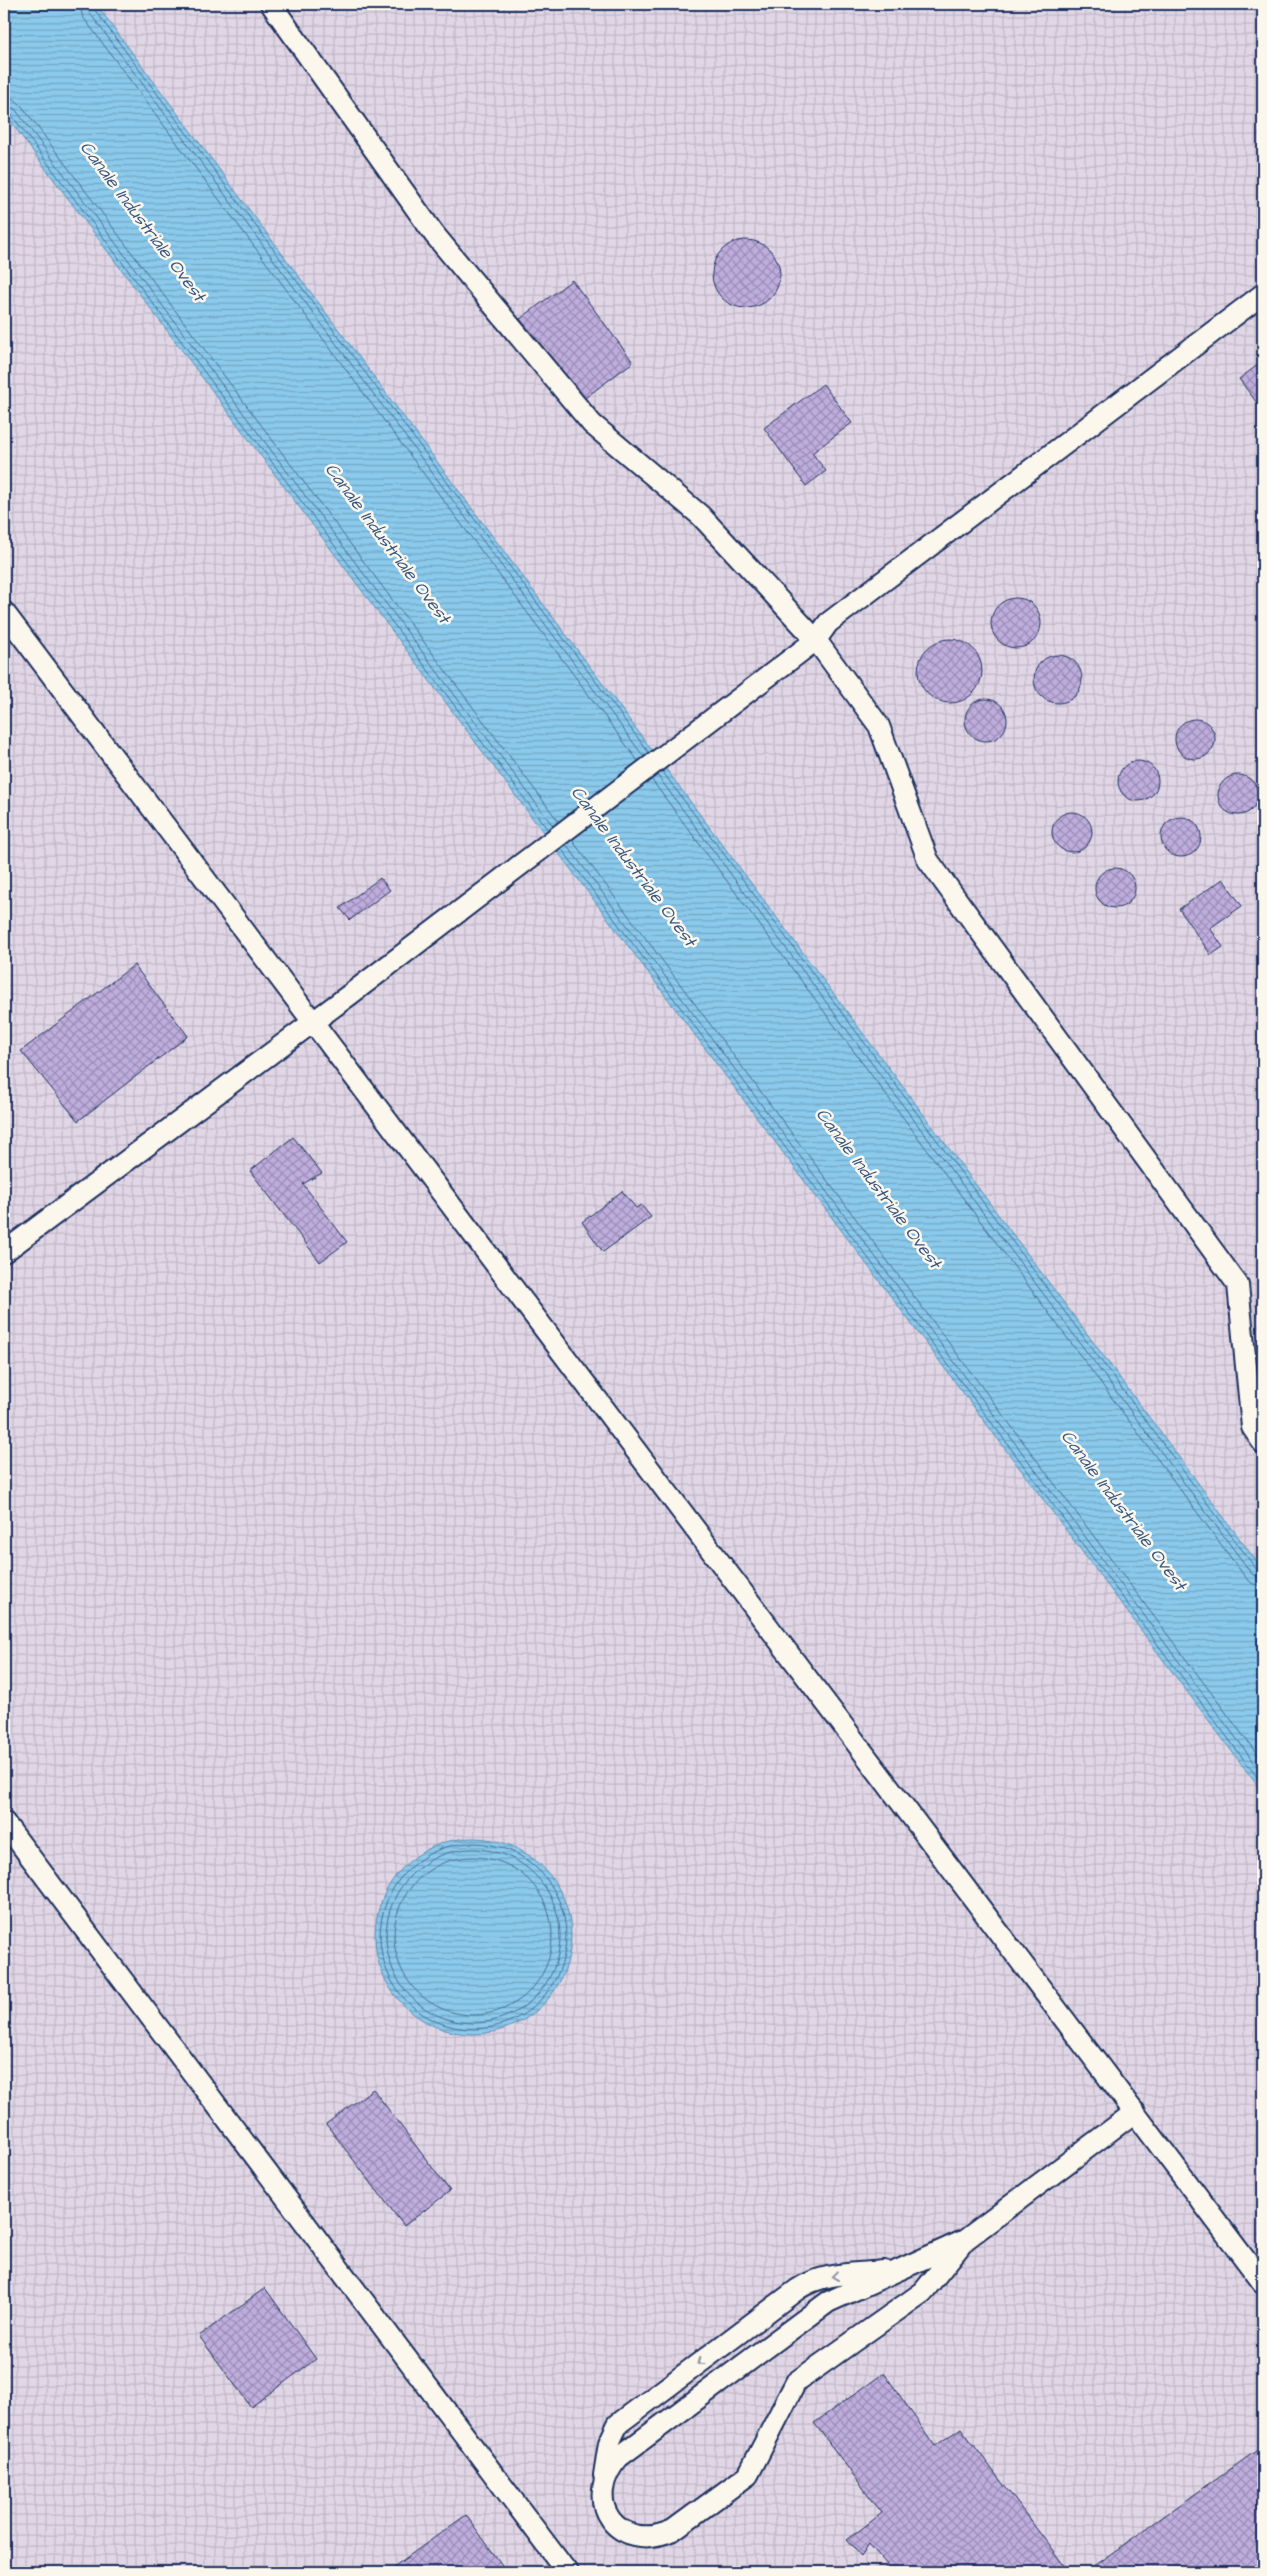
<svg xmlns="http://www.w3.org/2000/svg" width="1267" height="2576" font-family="'Architects Daughter',sans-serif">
	<defs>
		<pattern id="industrial-grid" width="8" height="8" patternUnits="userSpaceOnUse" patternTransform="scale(1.25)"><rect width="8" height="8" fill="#e1d6e5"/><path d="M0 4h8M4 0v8" fill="none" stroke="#c0b8c7"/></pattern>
		<pattern id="water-rules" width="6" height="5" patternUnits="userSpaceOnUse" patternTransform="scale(1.25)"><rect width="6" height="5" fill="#8bcaec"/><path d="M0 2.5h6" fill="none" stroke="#71a4c2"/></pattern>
		<pattern id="building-cross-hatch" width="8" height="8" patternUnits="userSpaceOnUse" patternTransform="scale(1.25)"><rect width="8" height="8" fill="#bfaddd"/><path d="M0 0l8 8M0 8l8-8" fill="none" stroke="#9a8db6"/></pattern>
	</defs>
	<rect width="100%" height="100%" fill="#efe8e9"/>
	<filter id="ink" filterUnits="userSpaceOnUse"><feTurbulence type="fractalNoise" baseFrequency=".02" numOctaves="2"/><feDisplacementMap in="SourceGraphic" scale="10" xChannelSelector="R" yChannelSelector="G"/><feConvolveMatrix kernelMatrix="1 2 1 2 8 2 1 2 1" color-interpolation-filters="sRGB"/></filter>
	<g filter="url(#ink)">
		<!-- industrial -->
		<path fill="url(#industrial-grid)" d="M96,4H1263V1570L709,826Z
			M4,113L1263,1793V2572H4Z"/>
		<!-- water -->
		<path fill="url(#water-rules)" stroke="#5e8cb3" d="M4,4H96L1263,1570V1793L4,113Z
			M375 1936a98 98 0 1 1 196 0a98 98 0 1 1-196 0Z"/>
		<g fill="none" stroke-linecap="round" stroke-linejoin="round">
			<!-- shore -->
			<path stroke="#486d97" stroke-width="1" d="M79,4L83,17L638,761
				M86,4L89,12L644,757
				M93,4L94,9L649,753
				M4,97L14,99L21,105L559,822
				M4,104L15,109L553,826
				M4,111L10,113L548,830
				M662,771L1257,1570L1263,1572
				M657,775L1252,1574L1263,1579
				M651,779L1246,1578L1253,1584L1263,1586
				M572,840L1263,1762
				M566,844L1263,1774
				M561,848L1263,1785
				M380 1936a93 93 0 1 1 186 0a93 93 0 1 1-186 0Z
				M386 1936a87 87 0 1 1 174 0a87 87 0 1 1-174 0Z
				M394 1936a79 79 0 1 1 158 0a79 79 0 1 1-158 0Z"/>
		</g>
		<!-- building -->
		<path fill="url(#building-cross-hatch)" stroke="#1b2f5e" d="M712 274a34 34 0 1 1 68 0a34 34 0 1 1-68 0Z
			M572,280L633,362L581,401L520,319Z
			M1263,361V411L1239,379Z
			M823,384L852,423L812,453L826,471L806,486L764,428Z
			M991 623a25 25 0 1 1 50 0a25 25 0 1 1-50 0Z
			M918 671a32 32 0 1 1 64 0a32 32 0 1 1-64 0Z
			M1034 679a24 24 0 1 1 48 0a24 24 0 1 1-48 0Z
			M965 720a21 21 0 1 1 42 0a21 21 0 1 1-42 0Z
			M1175 739a20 20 0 1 1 40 0a20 20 0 1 1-40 0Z
			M1118 781a20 20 0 1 1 40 0a20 20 0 1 1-40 0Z
			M1218 795a20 20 0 1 1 40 0a20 20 0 1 1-40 0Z
			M1052 832a20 20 0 1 1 40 0a20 20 0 1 1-40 0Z
			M1161 837a20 20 0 1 1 40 0a20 20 0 1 1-40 0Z
			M1095 888a20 20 0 1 1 40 0a20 20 0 1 1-40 0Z
			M380,878L390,890L350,920L340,908Z
			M1223,879L1242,906L1210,928L1223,947L1211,955L1179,909Z
			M134,965L188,1036L78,1121L21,1051Z
			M293,1137L322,1173L303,1184L347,1242L320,1262L250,1171Z
			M622,1191L636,1208L641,1205L651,1217L603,1252L582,1222Z
			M373,2089L450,2191L404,2226L326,2124Z
			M265,2288L316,2359L251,2407L199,2336Z
			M884,2373L935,2446L961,2428L1069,2572H880L888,2566L869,2544L861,2556L847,2540L882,2513L814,2423Z
			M1263,2446V2572H1085Z
			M466,2515L507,2572H395L392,2568Z"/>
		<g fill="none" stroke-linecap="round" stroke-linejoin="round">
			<defs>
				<path id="service" d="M271,4L434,234L592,424L701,516L816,640L879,726L928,860L1238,1285L1252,1427L1263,1443
					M4,612L1263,2283
					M4,1252L352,993L816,640L828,623L1263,294
					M4,1822L567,2572
					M965,2240L923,2292L796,2382L748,2475L673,2530C618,2555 579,2501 619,2457L828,2302Z
					M965,2240L1135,2112
					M604,2475L609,2443L618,2424L798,2289C824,2272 855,2274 884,2271"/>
			</defs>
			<!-- service casing -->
			<use href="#service" stroke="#1b2f5e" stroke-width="24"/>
			<!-- service -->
			<use href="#service" stroke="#fbf7ec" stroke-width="20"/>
		</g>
		<!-- one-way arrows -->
		<defs><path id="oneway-chevron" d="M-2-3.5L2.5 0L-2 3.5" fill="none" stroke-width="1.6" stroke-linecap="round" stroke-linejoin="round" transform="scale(1.25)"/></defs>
		<g stroke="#8b93a5">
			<use href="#oneway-chevron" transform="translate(835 2276) rotate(173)"/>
			<use href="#oneway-chevron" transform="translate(700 2362) rotate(144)"/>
		</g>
	</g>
	<g text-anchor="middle" stroke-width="5" stroke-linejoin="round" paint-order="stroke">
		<!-- water labels -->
		<g font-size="18" font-style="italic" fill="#375682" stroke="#fbf7ec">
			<text transform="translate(143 221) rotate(53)" y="6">Canale Industriale Ovest</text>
			<text transform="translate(388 543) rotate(53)" y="6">Canale Industriale Ovest</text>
			<text transform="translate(634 866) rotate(53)" y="6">Canale Industriale Ovest</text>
			<text transform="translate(879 1188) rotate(53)" y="6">Canale Industriale Ovest</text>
			<text transform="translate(1124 1510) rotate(53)" y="6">Canale Industriale Ovest</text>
		</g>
	</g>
	<!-- margin -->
	<rect width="1267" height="2576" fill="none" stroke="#fbf7ec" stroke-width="20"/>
	<rect x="10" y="10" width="1247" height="2556" fill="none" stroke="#1b2f5e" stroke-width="2" filter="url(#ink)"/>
</svg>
